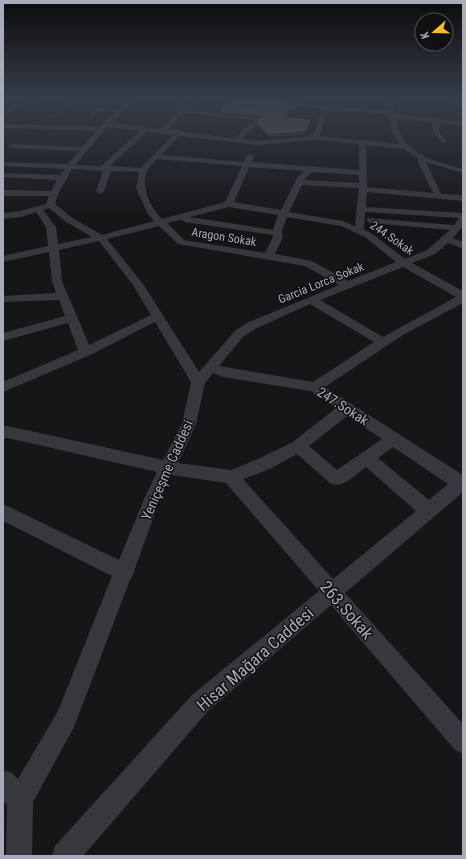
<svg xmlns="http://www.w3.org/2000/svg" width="466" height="859" font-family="'Roboto Condensed',sans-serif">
	<rect width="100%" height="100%" fill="#161618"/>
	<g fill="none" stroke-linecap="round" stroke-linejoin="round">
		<!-- minor -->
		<path fill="#37383d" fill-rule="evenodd" d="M38,98H46L3,115V111Z
			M52,98L126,102L131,98H137L111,123L160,129L178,112L171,110L183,98H189L179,109C189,110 197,98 208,98L190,110L261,118V120L242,139L258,141L313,136L321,109L245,98H261L324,106L389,110L387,98H393L396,114L463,122V126L439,123V131L446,141L443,143L441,142L433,131L432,122L396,118C400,154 433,160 463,169V173L426,162L441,194L463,195V201L367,192L366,207L463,213V226L453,238L463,242V249L448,243L435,254L412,263L463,291V303L403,335L325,387L463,475V492L345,593L463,724V754L455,750L331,605L208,711L83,856H52L55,846L192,695L319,591L226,483L172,475L161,497L134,571V573L130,580L74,727L33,802L32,856H6L7,805L3,800V770L12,773L18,779L58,711L112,576L3,521V504L119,560L145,497L157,472L8,438L3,439V427L8,426L163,460L182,424L191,382L155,322L90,355L3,392V382L78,350L68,323L3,341V333L65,316L59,300L3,302V296L56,293L52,281L49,252L3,262V256L48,246L46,227L36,212L21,217L3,219V213L20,211L46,204L49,196H3V190L51,191L57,180L3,177V173L60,175L65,169L3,166V162L68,164L79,151L12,148L8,146L12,144L82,147L96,131L3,128V124L100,127L115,112L100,111L93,116L91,115V113L99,107L118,110L122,105L78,102L54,118L51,116L52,115L72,101ZM327,110L389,114L392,133L399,144L320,136ZM185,113L254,120L235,138L182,132L179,130H167ZM107,127L140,131L101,166L75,165ZM147,132L173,135L141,168L110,166ZM179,136L258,145L316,140L359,144V170L251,162L254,156L250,154H247L244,162L161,155ZM366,145L404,149L418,158V162L433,193L367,187ZM157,159L242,166L225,202L162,219C151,208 140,187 147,171C148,167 154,163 157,159ZM249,167L304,171L297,178L281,210L234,202ZM72,169L103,171L96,191L100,194L104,191L111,171L139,172L136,188L148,214L154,221L102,235L71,217L55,204L59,192ZM312,172L359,175V183L304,180ZM302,185L359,188L355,226L343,221L289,212ZM229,207L278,215L273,230L190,217ZM49,208L65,221L92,237L58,244L56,227L43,210ZM365,212L459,218L454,225L368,218L366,220L371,223L450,230L427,250L405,259L371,233L364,230ZM287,217L341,226L365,237L396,262L348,281L312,261L275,254L283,237L282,231ZM181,220L185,222L273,235V237L265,253L184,240L167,223ZM159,226L178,244L305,266L339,285L247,323L235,331L199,372L143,284L107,239ZM99,241L133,285L151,315L89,345L62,281L59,250ZM403,267L456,297L383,337L320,300ZM310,304L374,342L313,382L219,366L243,337L255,329ZM213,373L223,377L311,391L336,408L293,442L258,459L231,470L178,463L196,424L205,383ZM347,416L382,439L337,470L309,446ZM393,447L448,484L429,500L378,458ZM297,454L331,484C344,488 356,474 366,467L416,511L333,579L243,479L270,469Z
			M435,98L463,100V104L438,100Z"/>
	</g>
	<!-- wall -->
	<path fill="#47484d" d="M297,107L284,118L310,120L309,124L304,134L270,137L258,125V121L262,118L261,117L221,112V108Z"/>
	<!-- shaded-wall -->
	<path fill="#2f3033" d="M298,104L297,107L279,121L280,117Z
		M310,120L309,124L304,134L270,137V133Z"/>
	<!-- building -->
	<path fill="#525359" stroke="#5f6168" d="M232,98H258L298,104L280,117L310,120L305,130L270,133L258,121L263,116L261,113L221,108Z"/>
	<!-- sky -->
	<linearGradient id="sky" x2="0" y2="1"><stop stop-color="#0c0c0d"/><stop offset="0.45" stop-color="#363c48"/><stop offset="1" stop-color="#363c48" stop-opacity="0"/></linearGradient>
	<rect width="466" height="218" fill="url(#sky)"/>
	<g text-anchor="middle" stroke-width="3" stroke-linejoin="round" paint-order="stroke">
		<!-- far-street labels -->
		<g font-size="12" fill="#a8acb8" stroke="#111113">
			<text transform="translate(224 237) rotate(9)" y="4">Aragon Sokak</text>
			<text transform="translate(392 238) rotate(35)" y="4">244.Sokak</text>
			<text transform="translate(321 283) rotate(-22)" y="4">Garcia Lorca Sokak</text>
		</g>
		<!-- street labels -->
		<g font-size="14" fill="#a8acb8" stroke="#111113">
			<text transform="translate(343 406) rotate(33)" y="5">247.Sokak</text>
			<text transform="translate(167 470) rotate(-66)" y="5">Yeniçeşme Caddesi</text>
		</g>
		<!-- near-street labels -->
		<g font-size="17" fill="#a8acb8" stroke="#111113">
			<text transform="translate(347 610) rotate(49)" y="6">263.Sokak</text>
			<text transform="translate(255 659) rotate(-41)" y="6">Hisar Mağara Caddesi</text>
		</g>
	</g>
	<!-- border -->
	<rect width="466" height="859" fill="none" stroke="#a8acb8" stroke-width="8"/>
	<!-- north arrow -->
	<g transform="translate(434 32) rotate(250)"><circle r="19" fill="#111113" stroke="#4d4f55"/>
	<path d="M0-3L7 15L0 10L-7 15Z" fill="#f1bb35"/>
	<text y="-6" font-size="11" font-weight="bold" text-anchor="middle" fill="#a8acb8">K</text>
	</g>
</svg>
